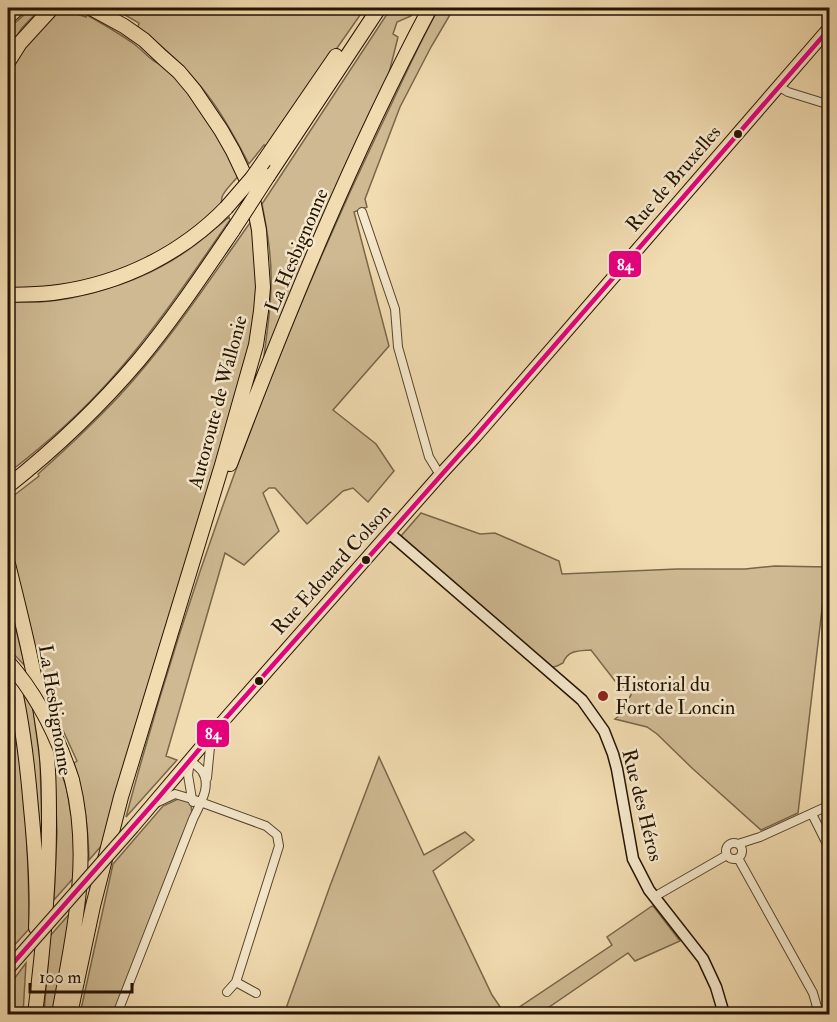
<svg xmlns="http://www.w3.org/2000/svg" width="837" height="1022" font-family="'IM FELL Double Pica',serif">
	<rect width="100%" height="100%" fill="#f1dbb0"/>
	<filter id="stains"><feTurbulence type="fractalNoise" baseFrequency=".00333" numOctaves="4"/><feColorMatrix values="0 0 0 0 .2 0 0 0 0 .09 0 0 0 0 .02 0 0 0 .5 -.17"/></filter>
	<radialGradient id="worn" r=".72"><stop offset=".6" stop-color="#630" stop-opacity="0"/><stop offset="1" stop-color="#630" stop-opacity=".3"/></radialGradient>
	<!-- green -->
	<path fill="#ceb992" stroke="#79664a" stroke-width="1.5" d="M32,8H41L22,28L8,49V29Z
		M59,8L86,17L87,15C103,24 119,33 134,44C144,51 152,63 165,66L208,115L239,175C234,182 225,189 222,197C222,198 221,205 221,206C218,211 205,220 200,224C147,269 76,291 8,288V69L27,41Z
		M113,8H365L268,147L264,145L249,164C235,138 221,111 202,88C184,65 161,45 138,27L139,23Z
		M391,8H415L411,16L397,22L393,34L398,37L387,81L273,339L264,356C267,332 271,308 271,285C272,258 267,230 262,204Z
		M439,8H454L431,47L400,107L365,199L367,207L354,212L389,346L333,410L376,444L394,471L368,502L353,488L343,491L307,524L275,488H269L263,493L279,531L244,565L225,553L166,756L177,760L126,817C189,581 274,350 379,130C399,89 417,47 439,8Z
		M229,217L230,220C192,274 156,329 112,378C81,413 45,445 8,473V302C18,302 29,302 40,302C77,300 130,284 162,266C187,253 208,235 229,217Z
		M252,220L257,248V319L248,357L103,844L89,860C88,824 84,797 74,763L77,761L56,715L43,693L32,640L8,544V500L39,476L38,474C66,449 94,423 120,395C169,342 210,279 252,220Z
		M421,513L480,534L495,533L559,561L562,574L677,569H745L775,566L827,567L798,813L761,830L693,769L657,734L647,727L615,719L622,713L624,706L631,695L630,681L623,687L615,681L591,650C578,651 568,650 563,663L557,666L546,669L401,536Z
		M8,596L25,666L9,649L8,643Z
		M21,691L33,708L40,761L42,826L40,830C36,783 30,737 21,691Z
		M8,693C25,769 29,852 29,929L10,950V903L8,889Z
		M379,757L424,855L465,832L474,840L433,871L492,995L505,1014H284L330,886Z
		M54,758H57L67,790L71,815L74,816L77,874L54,900L57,832Z
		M180,798L186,800L191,803L192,815L181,838L114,1014H80L113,864L163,806Z
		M652,906L654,907L680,941L635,961L628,953L539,1014H509L612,945L607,937Z
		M71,912L54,1014H44L50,936Z
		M26,963L23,1014H8V987Z"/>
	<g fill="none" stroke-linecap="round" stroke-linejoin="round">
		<defs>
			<path id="street" d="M778,86L788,92L830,105
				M362,212L395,309L398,347L429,457L440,475
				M190,761L188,775L192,799L266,826L277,835L279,846L236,982L227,992
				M207,778L210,747L214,737
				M156,803L175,794L192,799L193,802
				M812,814L830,850
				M726 851a8 8 0 1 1 16 0a8 8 0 1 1-16 0Z
				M738,844L760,837L830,805
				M738,858L813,993L819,1014
				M654,897L727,855
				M236,982L256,993
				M117,1014L193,819C200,804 212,786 202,771C199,767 194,764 190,760"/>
			<path id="secondary" d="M389,533L582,700L604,731L613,754L617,769L633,859L649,890L703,959L716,987L724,1014"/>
			<path id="primary" d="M133,827L218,727L440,475L475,437L830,27"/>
			<path id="highway" d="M8,17L18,8
				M8,62L20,43L52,8
				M264,161L336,56
				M268,176L379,8
				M8,295C24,294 42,295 59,292C122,283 181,254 226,208
				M230,464C289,309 352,155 430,8
				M8,486C56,448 100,406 139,360C173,319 203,274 233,230
				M8,564C22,620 36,676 44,733C49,763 49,794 49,824C49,888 43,951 35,1014
				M8,662C21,709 27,759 31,808C35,848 38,888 36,928
				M59,1014C73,936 92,860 72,780
				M70,1014L93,906L121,797L222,465L256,345L261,311L263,287L259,230L251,189L233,151L221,130L194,90L179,72L162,57L144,40L124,26L91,8"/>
		</defs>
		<!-- street casing -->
		<use href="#street" stroke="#57452d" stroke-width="10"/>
		<!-- secondary casing -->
		<use href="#secondary" stroke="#241301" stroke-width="13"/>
		<!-- primary casing -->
		<use href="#primary" stroke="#241301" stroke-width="14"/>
		<!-- highway casing -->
		<use href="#highway" stroke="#241301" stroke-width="16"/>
		<!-- street -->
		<use href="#street" stroke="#f6e8cc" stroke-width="8"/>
		<!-- secondary -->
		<use href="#secondary" stroke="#f6e8cc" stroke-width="10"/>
		<!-- primary -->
		<use href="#primary" stroke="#f1dbb0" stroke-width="12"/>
		<!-- highway -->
		<use href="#highway" stroke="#f1dbb0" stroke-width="14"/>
		<defs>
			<path id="primary-bridge" d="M8,969L133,827"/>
			<path id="highway-bridge" d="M226,208L252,178L264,161
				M233,230L268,176
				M8,662C39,697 58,737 72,780"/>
		</defs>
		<!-- primary-bridge casing -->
		<use href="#primary-bridge" stroke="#241301" stroke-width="14" stroke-linecap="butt"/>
		<!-- highway-bridge casing -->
		<use href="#highway-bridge" stroke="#241301" stroke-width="16" stroke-linecap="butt"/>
		<!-- primary-bridge -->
		<use href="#primary-bridge" stroke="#f1dbb0" stroke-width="12"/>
		<!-- highway-bridge -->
		<use href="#highway-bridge" stroke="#f1dbb0" stroke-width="14"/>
		<defs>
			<path id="bus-1" d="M8,969L159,797L218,727L475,437L830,28"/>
		</defs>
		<!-- bus-1 casing -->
		<use href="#bus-1" stroke="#f6e8cc" stroke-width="9"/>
		<!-- bus-1 -->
		<use href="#bus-1" stroke="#e5007d" stroke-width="4.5"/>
	</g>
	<!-- markers -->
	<g fill="#241301" stroke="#f6e8cc" stroke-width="2">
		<circle cx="738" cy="134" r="5"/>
		<circle cx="366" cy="560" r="5"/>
		<circle cx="259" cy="681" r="5"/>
	</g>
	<circle fill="#8f2418" stroke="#f6e8cc" stroke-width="2" cx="603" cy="696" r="6"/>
	<g text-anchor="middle" stroke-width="5" stroke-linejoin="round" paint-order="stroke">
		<!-- street labels -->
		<g font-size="20" fill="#241301" stroke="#f6e8cc">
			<text transform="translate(673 178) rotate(-49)" y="7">Rue de Bruxelles</text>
			<text transform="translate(296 250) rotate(-67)" y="7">La Hesbignonne</text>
			<text transform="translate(217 402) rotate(-75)" y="7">Autoroute de Wallonie</text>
			<text transform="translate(331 569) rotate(-48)" y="7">Rue Edouard Colson</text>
			<text transform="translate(56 710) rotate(81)" y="7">La Hesbignonne</text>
			<text transform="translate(643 805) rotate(76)" y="7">Rue des Héros</text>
		</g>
		<!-- poi labels -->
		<g font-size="20" fill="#241301" stroke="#f6e8cc" text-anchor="start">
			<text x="615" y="691">Historial du<tspan x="615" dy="23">Fort de Loncin</tspan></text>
		</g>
	</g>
	<g stroke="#f6e8cc" stroke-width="2">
		<rect x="608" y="250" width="34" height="28" rx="6" fill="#e5007d"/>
		<rect x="196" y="719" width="34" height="29" rx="6" fill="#e5007d"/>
	</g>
	<g font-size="16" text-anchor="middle" font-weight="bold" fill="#fff">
		<text x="625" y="270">84</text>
		<text x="213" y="739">84</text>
	</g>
	<!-- margin -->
	<rect width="837" height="1022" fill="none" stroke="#f1dbb0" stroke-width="30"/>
	<rect x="9" y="9" width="819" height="1004" fill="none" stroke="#241301" stroke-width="3"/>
	<rect x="15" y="15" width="807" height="992" fill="none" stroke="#241301" stroke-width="1.5"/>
	<!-- scale -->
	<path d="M30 983v9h102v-9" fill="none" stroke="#241301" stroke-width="3"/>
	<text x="39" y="983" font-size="18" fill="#241301" stroke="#f6e8cc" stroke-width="4.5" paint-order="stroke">100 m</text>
	<rect width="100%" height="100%" filter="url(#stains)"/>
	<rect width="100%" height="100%" fill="url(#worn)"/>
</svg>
